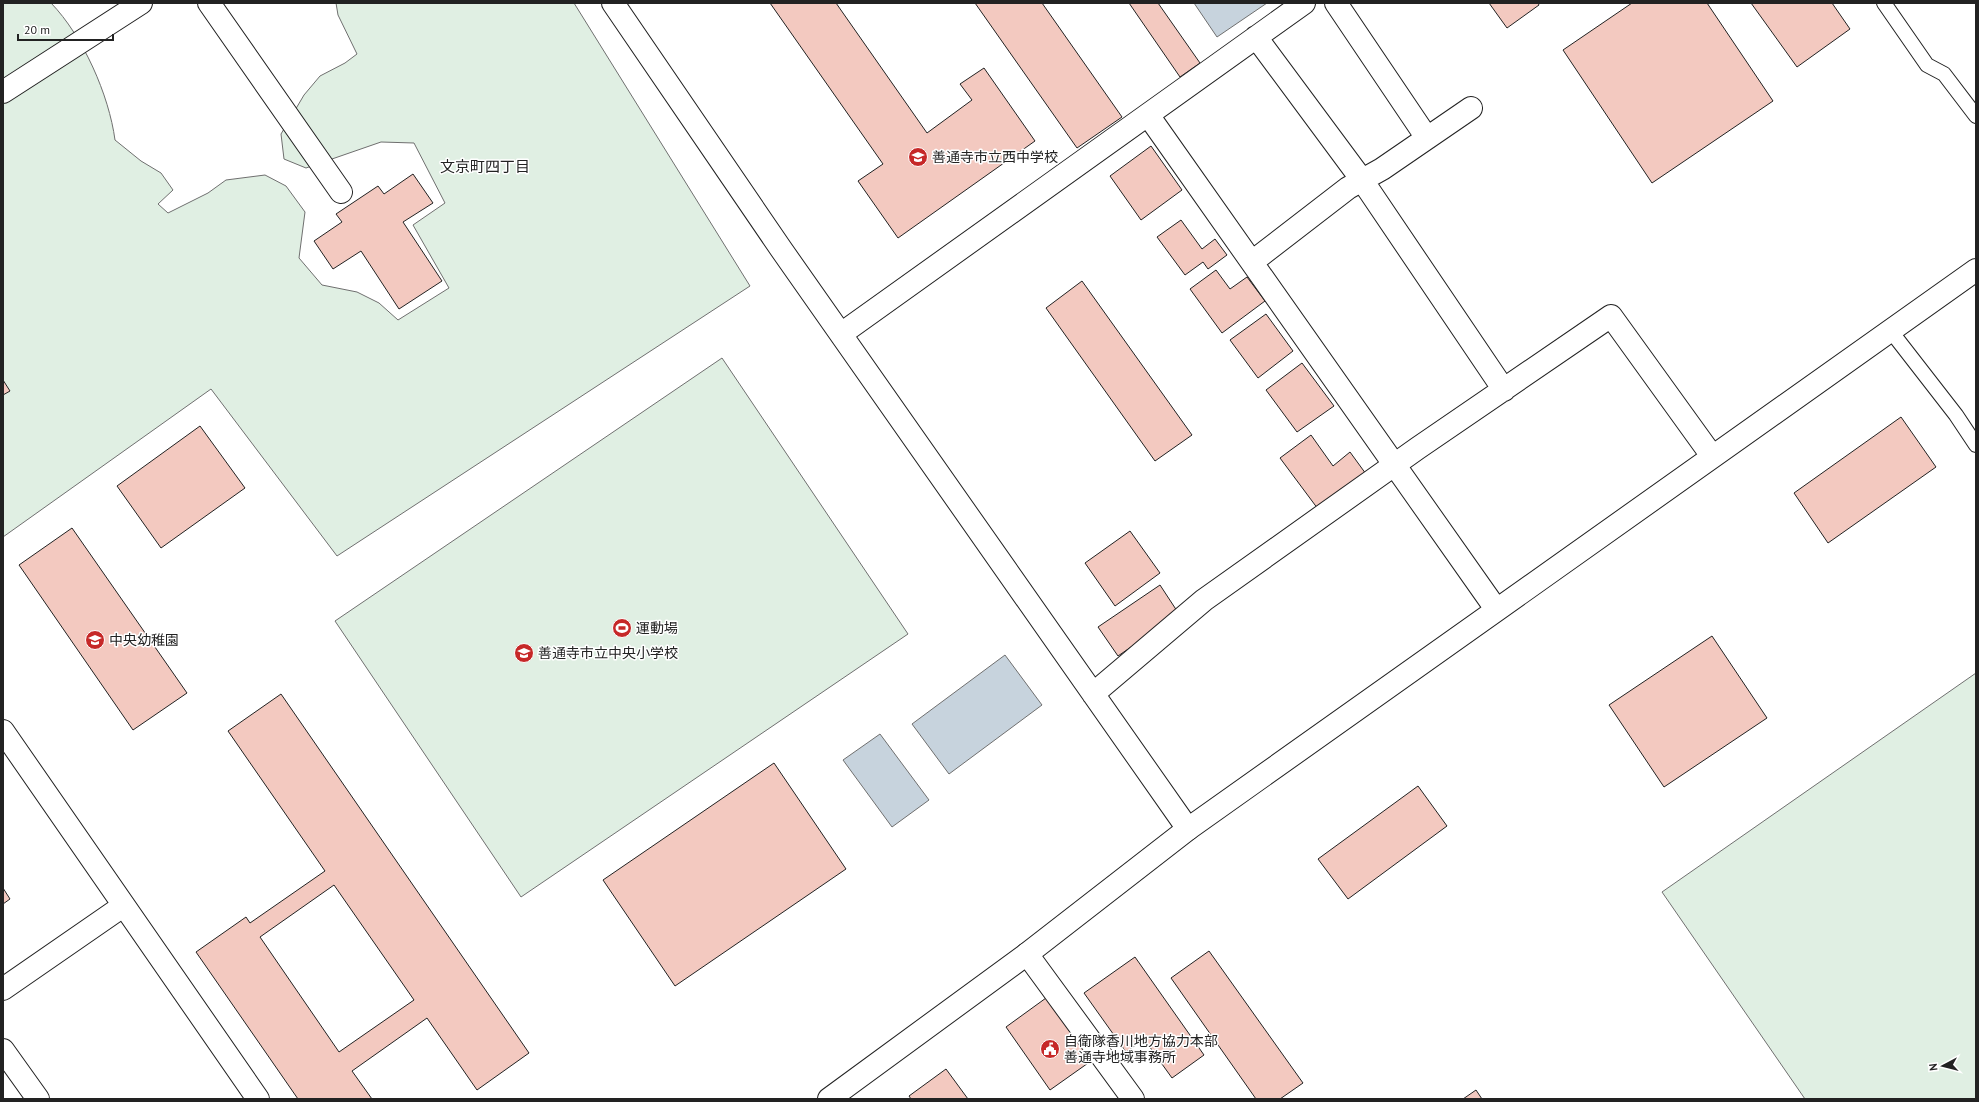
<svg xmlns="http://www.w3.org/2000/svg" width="1979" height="1102" font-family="'PT Sans','Noto Sans JP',sans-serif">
	<rect width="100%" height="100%" fill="#fff"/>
	<!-- green -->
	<path fill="#e0efe3" stroke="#6f6f6f" d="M3,3H51C83,36 109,95 115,140L141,161L161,173L173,190L158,204L168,213L208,193L226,180L265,175L286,186L305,212L299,258L322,285L357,292L379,303L398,320L449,288L413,225L445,203L414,143L381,142L306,168L284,159L281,134L304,95L320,76L345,63L357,54L338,15L336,3H574L750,286L337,556L211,389L3,537Z
		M722,358L908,634L521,897L335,621Z
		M1976,673V1099H1805L1662,892Z"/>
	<!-- water -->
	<path fill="#c7d3dd" stroke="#6f6f6f" d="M1194,3H1267L1217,37Z
		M1005,655L1042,705L949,774L912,724Z
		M880,734L929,800L892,827L843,760Z"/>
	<!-- building -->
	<path fill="#f3c9c0" stroke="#222" fill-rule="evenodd" d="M770,3H836L927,133L972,100L960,84L984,68L1035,141L898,238L858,181L883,164Z
		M975,3H1042L1122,117L1077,148Z
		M1129,3H1158L1200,63L1180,77Z
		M1489,3H1538L1539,5L1507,28Z
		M1632,3H1707L1773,101L1652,183L1563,50Z
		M1751,3H1832L1850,29L1797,67Z
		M1151,146L1182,190L1141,220L1110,176Z
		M413,174L433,203L403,222L442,281L399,309L361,251L333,269L314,241L342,222L336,214L378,186L384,194Z
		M1181,220L1202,249L1215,239L1227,255L1208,269L1203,262L1185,275L1157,237Z
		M1216,270L1230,289L1247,277L1265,301L1222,333L1190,289Z
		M1082,281L1192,435L1155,461L1046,308Z
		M1266,314L1293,351L1258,378L1230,340Z
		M1302,363L1334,406L1297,432L1266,390Z
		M3,380L10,391L3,395Z
		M1901,417L1936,467L1828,543L1794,493Z
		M200,426L245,488L161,548L117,486Z
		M1311,435L1333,466L1350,452L1366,474L1318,509L1280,458Z
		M72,528L187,693L133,730L19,565Z
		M1130,531L1160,573L1115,606L1085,563Z
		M1160,585L1179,614L1118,656L1098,627Z
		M1712,636L1767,718L1664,787L1609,705Z
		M281,694L529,1053L477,1090L427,1018L352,1071L372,1099H298L196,952L246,917L250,923L325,871L228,731ZM334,885L414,1000L339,1052L260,937Z
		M774,763L846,869L675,986L603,880Z
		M1418,786L1447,826L1348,899L1318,859Z
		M3,888L10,899L3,904Z
		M1209,951L1303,1083L1280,1099H1256L1171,978Z
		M1135,957L1204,1055L1172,1078L1144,1039L1126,1052L1084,993Z
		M1046,998L1091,1061L1050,1090L1006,1027Z
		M946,1069L968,1099H911L909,1096Z
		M1476,1090L1482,1099H1463Z"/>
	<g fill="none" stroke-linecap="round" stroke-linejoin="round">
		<defs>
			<path id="lane" d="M1884,3L1927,65L1944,74L1976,116
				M1890,330L1956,415L1976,445"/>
			<path id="street" d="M209,3L341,192
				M613,3L781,249L1188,829
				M1336,3L1427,138
				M1256,37L1362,180L1504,390
				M3,92L141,3
				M1148,115L1496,609
				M1252,262L1348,188L1382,169L1471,108
				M841,334L1304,3
				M1093,694L1204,600L1418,448L1611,316L1712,456
				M3,731L258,1099
				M1027,954L1133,1099
				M3,989L123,906"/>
			<path id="secondary" d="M3,1050L38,1099
				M829,1099L1027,954L1188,829L1976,270"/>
		</defs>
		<!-- lane casing -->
		<use href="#lane" stroke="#222" stroke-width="16"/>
		<!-- street casing -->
		<use href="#street" stroke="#222" stroke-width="24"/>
		<!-- secondary casing -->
		<use href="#secondary" stroke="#222" stroke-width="24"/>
		<!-- lane -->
		<use href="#lane" stroke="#fff" stroke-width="14"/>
		<!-- street -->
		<use href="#street" stroke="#fff" stroke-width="22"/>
		<!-- secondary -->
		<use href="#secondary" stroke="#fff" stroke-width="22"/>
	</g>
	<!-- icons -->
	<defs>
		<symbol id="school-disc" viewBox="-11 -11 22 22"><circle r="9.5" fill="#c62828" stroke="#fff"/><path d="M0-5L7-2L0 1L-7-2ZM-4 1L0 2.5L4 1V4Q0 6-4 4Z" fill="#fff"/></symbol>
		<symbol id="stadium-disc" viewBox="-11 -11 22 22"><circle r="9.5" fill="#c62828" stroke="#fff"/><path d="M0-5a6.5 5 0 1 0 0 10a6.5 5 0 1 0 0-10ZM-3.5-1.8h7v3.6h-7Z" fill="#fff"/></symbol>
		<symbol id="civic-disc" viewBox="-11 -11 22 22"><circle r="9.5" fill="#c62828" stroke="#fff"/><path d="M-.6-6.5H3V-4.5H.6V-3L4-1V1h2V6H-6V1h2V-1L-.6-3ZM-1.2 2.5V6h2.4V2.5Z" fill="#fff"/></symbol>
	</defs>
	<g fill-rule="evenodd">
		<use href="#school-disc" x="907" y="146" width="22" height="22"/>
		<use href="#stadium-disc" x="611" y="617" width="22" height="22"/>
		<use href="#school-disc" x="84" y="629" width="22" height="22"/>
		<use href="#school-disc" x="513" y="642" width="22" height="22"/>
		<use href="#civic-disc" x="1039" y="1038" width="22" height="22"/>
	</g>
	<g text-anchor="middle" stroke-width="3" stroke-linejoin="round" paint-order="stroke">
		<!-- poi labels -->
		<g font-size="14" fill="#222" stroke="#fff" text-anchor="start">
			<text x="932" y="162">善通寺市立西中学校</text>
			<text x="636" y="633">運動場</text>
			<text x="109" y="645">中央幼稚園</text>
			<text x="538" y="658">善通寺市立中央小学校</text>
			<text x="1064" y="1046">自衛隊香川地方協力本部<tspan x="1064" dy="16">善通寺地域事務所</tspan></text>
		</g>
		<!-- neighbourhood labels -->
		<g font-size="15" fill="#222" stroke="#fff">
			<text x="485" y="172">文京町四丁目</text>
		</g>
	</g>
	<!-- border -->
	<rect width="1979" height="1102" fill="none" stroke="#222222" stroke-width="8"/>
	<!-- north arrow -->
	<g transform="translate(1943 1066) rotate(263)" stroke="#ffffff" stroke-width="3" paint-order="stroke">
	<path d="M0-3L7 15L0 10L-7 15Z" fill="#222222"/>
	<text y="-6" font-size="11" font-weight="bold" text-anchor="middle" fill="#222222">N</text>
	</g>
	<!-- scale -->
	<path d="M18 34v6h95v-6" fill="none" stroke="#222222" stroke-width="2"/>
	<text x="24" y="34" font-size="12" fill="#222222" stroke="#ffffff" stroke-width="3" paint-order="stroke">20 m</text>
</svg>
